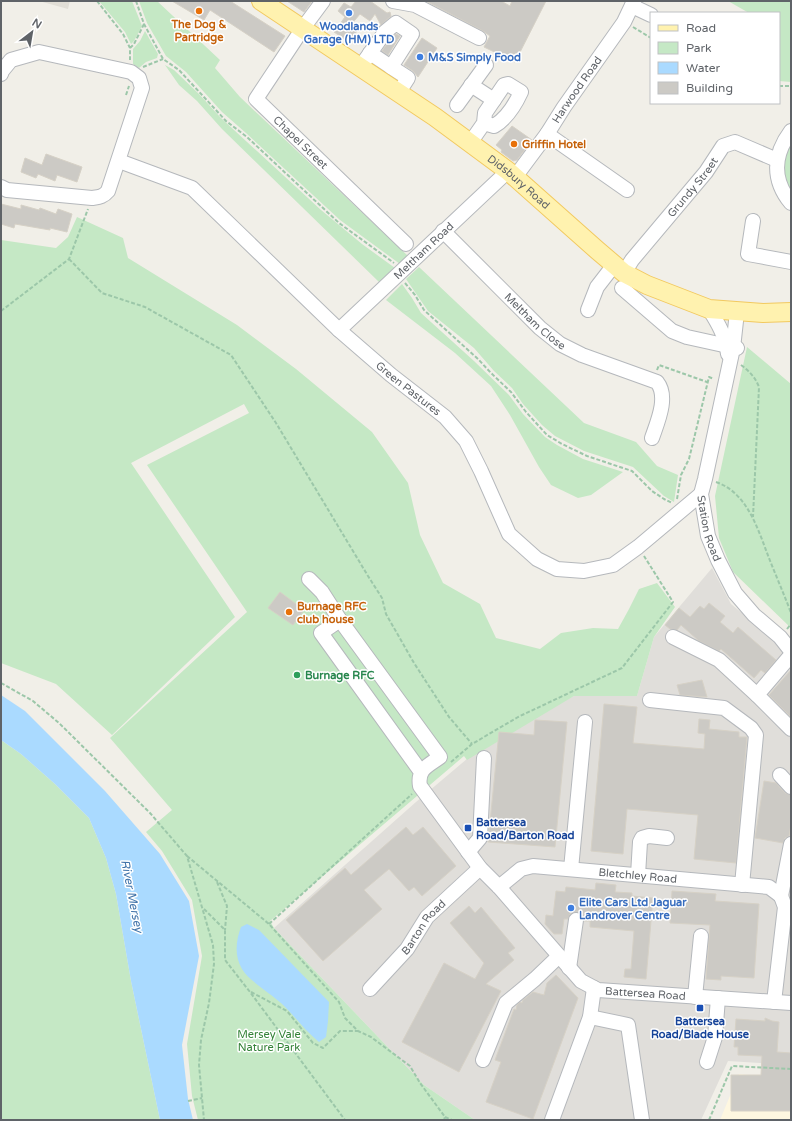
<svg xmlns="http://www.w3.org/2000/svg" width="792" height="1121" font-family="'Varela Round',sans-serif">
	<rect width="100%" height="100%" fill="#f1efe8"/>
	<!-- commercial -->
	<path fill="#fef7e0" d="M739,1074L791,1079V1120H720Z"/>
	<!-- industrial -->
	<path fill="#e0deda" d="M712,568L731,604L791,654V1065L728,1061L701,1120H475L424,1085L274,928L416,802L500,731L574,696H637L654,637Z"/>
	<!-- education -->
	<path fill="#e1ded6" d="M39,1H70L68,9Z"/>
	<!-- green -->
	<path fill="#c5e8c5" d="M99,1H132L142,26L134,41L131,44L125,32Z
		M139,1H157L220,60L215,68L240,97L408,256L400,264L340,220L246,133L222,112L186,72L166,56L147,23Z
		M728,1H791V82L779,81V13H749Z
		M145,31L158,54L157,58L146,62L139,68L133,64V49L140,41Z
		M165,65L174,70L199,94L221,118L321,210L362,244L395,268L379,282L222,129L197,101L179,85Z
		M791,140V195L782,174L783,158Z
		M77,217L123,238L128,258L237,325L296,369L372,432L408,483L420,535L443,583L480,604L496,638L540,649L561,633L593,628L618,629L629,609L639,589L657,583L675,607L654,637L637,696H574L467,760L464,756L270,921L274,928L424,1085L475,1120H198L192,1096L187,1044L202,956L192,900L162,851L146,832L172,810L110,738L247,612L147,465L249,413L244,404L131,463L235,617L112,735L56,684L1,663V240L56,248L68,237Z
		M419,267L584,423L636,442L657,466L678,475L674,502L664,496L633,467L584,451L555,436L542,425L523,404L512,388L494,371L474,348L428,311L406,279Z
		M402,284L412,298L421,313L474,361L509,395L523,414L545,437L557,445L583,459L623,472L591,495L578,498L551,485L539,467L510,415L491,386L455,353L386,300Z
		M747,347L791,384V628L733,572L719,538L715,496Z
		M1,740L21,754L55,784L89,818L106,858L116,894L131,981L160,1120H1Z"/>
	<!-- water -->
	<path fill="#aadaff" d="M1,695L25,711L105,791L160,854L189,901L199,956L182,1045L188,1099L193,1120H160L131,981L116,894L106,858L89,818L55,784L21,754L1,740Z
		M247,924L259,930L329,1002L328,1021L326,1037L319,1042C305,1031 294,1015 281,1003C270,993 248,980 242,969C234,956 236,940 241,927Z"/>
	<!-- building -->
	<path fill="#cccac5" stroke="#d6d1c6" d="M172,1H230L285,36L274,52L210,10L204,20Z
		M287,1H312L304,12Z
		M356,1H370L387,13L390,12L391,16L381,25L375,14L370,21L360,14L350,26L357,31L349,42L334,32L345,17L338,11L344,3L351,7Z
		M426,1H501L510,6L512,1H546L515,62L484,47L490,36L483,31Z
		M396,34L400,36L388,55L382,51L391,38Z
		M422,38L437,48L418,77L413,71L404,65Z
		M512,126L532,140L517,160L513,161L501,152L502,150L496,145Z
		M46,154L82,167L77,182L57,175L55,181L38,174L36,178L21,172L25,158L42,165Z
		M1,204L21,209V205L39,210L40,208L56,214L58,209L72,214L67,232L50,228V230L15,224L14,228L1,224Z
		M280,592L304,610L293,625L268,608Z
		M709,603L725,616L720,622L733,633L738,627L776,660L765,673L761,670L754,678L721,649L719,651L699,641L681,625L677,630L670,629L665,625L679,608L690,617L700,606L704,609Z
		M791,670V717L769,695Z
		M702,680L707,697L680,695L677,685Z
		M604,704L637,707L633,743L704,749L705,734L698,733L699,719L710,720L709,729L739,732V737H747L736,863L694,859L698,815L627,809L623,854L591,851Z
		M535,720L567,722L555,847L488,842L499,732L534,735Z
		M764,781L776,783L785,793L791,795V824L789,836L785,838L783,843L755,838Z
		M406,827L413,835L423,827L456,866L422,896L414,887L409,891L389,869L364,890L382,909L323,961L286,920L345,868L351,875Z
		M596,883L616,885L615,892L632,893V896L653,898L646,979L624,977L625,969H631L634,931L590,927V921H584L582,914L577,912L570,914L568,919H564L562,934H554L545,924L546,915L553,916L556,891L565,892L566,887L595,890Z
		M672,891L716,894L715,901L759,904L754,978L721,976V980L706,979L710,925L670,923Z
		M469,906L475,913L481,907L515,948L508,953L514,960L486,984L501,991L459,1072L402,1042L444,963L475,979L484,963L450,923Z
		M556,975L578,998L533,1119L486,1102L501,1062L495,1060L514,1009L516,1010L517,1005L520,1002L522,1003L523,1000L533,992L544,995L547,983Z
		M765,1018L772,1021L779,1022L777,1052L791,1053V1111H731V1075H761L762,1056L738,1055V1047H734L736,1019L765,1021Z"/>
	<g fill="none" stroke-linecap="round" stroke-linejoin="round">
		<defs>
			<g id="minor">
				<path id="s1" d="M323,1L303,28L256,99L406,244"/>
				<path d="M393,1L415,5L479,38"/>
				<path d="M632,6L651,15"/>
				<path d="M370,53L391,67"/>
				<path d="M361,66L385,32L396,23L412,34L391,67L408,78L399,92"/>
				<path d="M1,74L2,71L11,60L39,52L131,72L139,78L142,88L108,191C103,197 99,197 92,198L7,190L1,187"/>
				<path d="M471,85L494,100"/>
				<path d="M457,105L486,65"/>
				<path d="M791,131C773,155 772,180 791,203"/>
				<path d="M547,134L627,190"/>
				<path d="M470,143L484,123L485,113L504,85L508,84L521,92C515,105 506,119 494,126L484,123"/>
				<path id="s2" d="M119,161L192,188L339,330L391,375L445,417L466,441L481,471L509,534L537,559L557,569L584,571L613,565L638,547L701,494"/>
				<path id="s3" d="M515,177L547,134L564,107L624,22L634,1"/>
				<path d="M753,221L748,254L791,262"/>
				<path id="s4" d="M443,231L540,328L560,344L582,355L657,382C669,397 657,423 652,438"/>
				<path id="s5" d="M624,273L632,260L706,172L723,146L735,142L777,160"/>
				<path d="M622,288L672,331L687,337L737,348"/>
				<path d="M709,309C718,323 726,337 728,354"/>
				<path d="M588,310L597,287L614,265"/>
				<path id="s6" d="M737,312L733,348L705,479L701,494L708,536L718,560L735,593L754,615L780,637L791,651"/>
				<path id="s7" d="M339,330L508,171"/>
				<path d="M309,579L322,592L340,620"/>
				<path d="M673,637L719,660L757,695"/>
				<path d="M791,655L757,695L791,729"/>
				<path d="M650,700L724,708L751,728L756,735L742,885"/>
				<path id="s8" d="M421,772L321,633L340,620L440,757C428,766 417,769 420,786L480,868L499,887L581,981L598,990L791,1003"/>
				<path d="M780,775L791,787"/>
				<path d="M468,852L480,838L484,758"/>
				<path d="M571,869L585,722"/>
				<path d="M638,875L640,842L642,838L649,836L667,838"/>
				<path id="s9" d="M499,887L521,869L533,866L769,887L781,896"/>
				<path d="M781,896L791,844"/>
				<path d="M569,968L576,920"/>
				<path id="s10" d="M370,989L407,949L427,917L480,868"/>
				<path d="M695,997L701,936"/>
				<path d="M774,1002L785,907L781,896"/>
				<path d="M590,1017L628,1025L642,1120"/>
				<path d="M483,1060L506,1003L535,979L559,956"/>
				<path d="M707,1062L715,1037L718,998"/>
				<path d="M552,1120L590,1017L594,988"/>
			</g>
			<g id="major">
				<path id="s11" d="M261,1L435,117L508,171L597,250L624,273L647,285L709,309L763,313L791,312"/>
			</g>
		</defs>
		<!-- minor casing -->
		<use href="#minor" stroke="#b5b8bc" stroke-width="16"/>
		<!-- major casing -->
		<use href="#major" stroke="#f2c960" stroke-width="20"/>
		<!-- path -->
		<path stroke="#9cc7a9" stroke-width="2" stroke-dasharray="4 2" stroke-linecap="butt" d="M97,1L123,34L130,48V60
			M136,1L144,24L163,59L179,70L226,121L247,137L339,223L394,263
			M633,27L651,38
			M130,48L134,44L144,24
			M143,67L163,59
			M779,86H791
			M126,95L129,86
			M69,259L102,293L145,307L231,355L276,423L368,576L382,598L386,614L414,663L449,717L472,744
			M405,283L415,295L424,310L478,359L491,373L511,392L526,412L547,435L562,444L587,456L632,471L652,491L664,499L672,503
			M1,311L69,259L88,209
			M741,365C750,372 755,377 759,387L753,517
			M657,370L659,365L707,382
			M716,482C748,493 758,530 769,558C776,576 784,594 791,613
			M677,499L681,475L689,459L709,377L714,379
			M787,629L791,624
			M1,683L33,701L59,723L150,813L187,856L213,945L214,964L209,1003L201,1040L199,1065L204,1120
			M451,762L472,744L518,717L622,668L673,602L644,556
			M187,856L269,924L339,1002L345,1018L358,1031L371,1037L410,1066L420,1083L445,1117L444,1120
			M217,882L227,906L225,930
			M204,909L225,930V960L250,992L345,1120
			M269,924L412,794
			M251,992L287,1011L313,1043L323,1048L340,1031H358
			M188,1101L202,1098
			M445,1117L452,1120
			M709,1120L732,1066L791,1069"/>
		<!-- minor -->
		<use href="#minor" stroke="#fff" stroke-width="14"/>
		<!-- major -->
		<use href="#major" stroke="#fff2af" stroke-width="18"/>
	</g>
	<!-- markers -->
	<g fill="#e8710a" stroke="#fff" stroke-width="1.5">
		<circle cx="199" cy="11" r="4"/>
		<circle cx="514" cy="144" r="4"/>
		<circle cx="289" cy="612" r="4"/>
	</g>
	<g fill="#3f7fe0" stroke="#fff" stroke-width="1.5">
		<circle cx="349" cy="13" r="4"/>
		<circle cx="420" cy="57" r="4"/>
		<circle cx="571" cy="908" r="4"/>
	</g>
	<circle fill="#2e9e5b" stroke="#fff" stroke-width="1.5" cx="297" cy="675" r="4"/>
	<g fill="#1a4fb4" stroke="#fff" stroke-width="1.5">
		<rect x="464" y="824" width="8" height="8" rx="2"/>
		<rect x="696" y="1004" width="8" height="8" rx="2"/>
	</g>
	<g text-anchor="middle" stroke-width="3" stroke-linejoin="round" paint-order="stroke">
		<!-- food labels -->
		<g font-size="11" font-weight="bold" fill="#c56008" stroke="#fff" text-anchor="start">
			<text x="199" y="28" text-anchor="middle">The Dog &amp;<tspan x="199" dy="13">Partridge</tspan></text>
			<text x="522" y="148">Griffin Hotel</text>
			<text x="297" y="610">Burnage RFC<tspan x="297" dy="13">club house</tspan></text>
		</g>
		<!-- shop labels -->
		<g font-size="11" font-weight="bold" fill="#366cbe" stroke="#fff" text-anchor="start">
			<text x="349" y="30" text-anchor="middle">Woodlands<tspan x="349" dy="13">Garage (HM) LTD</tspan></text>
			<text x="428" y="61">M&amp;S Simply Food</text>
			<text x="579" y="906">Elite Cars Ltd Jaguar<tspan x="579" dy="13">Landrover Centre</tspan></text>
		</g>
		<!-- street labels -->
		<g font-size="11" fill="#5f6368" stroke="#fff">
			<text dy="4" stroke="none"><textPath href="#s3" startOffset="107">Harwood Road</textPath></text>
			<text dy="4" stroke="none"><textPath href="#s1" startOffset="181">Chapel Street</textPath></text>
			<text dy="4" stroke="none"><textPath href="#s11" startOffset="315">Didsbury Road</textPath></text>
			<text dy="4" stroke="none"><textPath href="#s5" startOffset="110">Grundy Street</textPath></text>
			<text dy="4" stroke="none"><textPath href="#s7" startOffset="116">Meltham Road</textPath></text>
			<text dy="4" stroke="none"><textPath href="#s4" startOffset="129">Meltham Close</textPath></text>
			<text dy="4" stroke="none"><textPath href="#s2" startOffset="373">Green Pastures</textPath></text>
			<text dy="4" stroke="none"><textPath href="#s6" startOffset="221">Station Road</textPath></text>
			<text dy="4" stroke="none"><textPath href="#s9" startOffset="146">Bletchley Road</textPath></text>
			<text dy="4" stroke="none"><textPath href="#s10" startOffset="82">Barton Road</textPath></text>
			<text dy="4" stroke="none"><textPath href="#s8" startOffset="722">Battersea Road</textPath></text>
		</g>
		<!-- leisure labels -->
		<g font-size="11" font-weight="bold" fill="#27864d" stroke="#fff" text-anchor="start">
			<text x="305" y="679">Burnage RFC</text>
		</g>
		<!-- transit labels -->
		<g font-size="11" font-weight="bold" fill="#164399" stroke="#fff" text-anchor="start">
			<text x="476" y="826">Battersea<tspan x="476" dy="13">Road/Barton Road</tspan></text>
			<text x="700" y="1025" text-anchor="middle">Battersea<tspan x="700" dy="13">Road/Blade House</tspan></text>
		</g>
		<!-- park labels -->
		<g font-size="11" fill="#348238" stroke="#fff">
			<text x="269" y="1038">Mersey Vale<tspan x="269" dy="13">Nature Park</tspan></text>
		</g>
		<!-- water labels -->
		<g font-size="12" font-style="italic" fill="#4174aa" stroke="#fff">
			<text transform="translate(132 896) rotate(79)" y="4">River Mersey</text>
		</g>
	</g>
	<!-- border -->
	<rect width="792" height="1121" fill="none" stroke="#5f6368" stroke-width="4"/>
	<!-- legend -->
	<rect x="650" y="12" width="130" height="92" fill="#ffffff" stroke="#bfc1c3"/>
	<rect x="658" y="25" width="20" height="6" fill="#fff2af" stroke="#bfc1c3"/>
	<text x="686" y="32" font-size="12" fill="#5f6368">Road</text>
	<rect x="658" y="42" width="20" height="12" fill="#c5e8c5" stroke="#bfc1c3"/>
	<text x="686" y="52" font-size="12" fill="#5f6368">Park</text>
	<rect x="658" y="62" width="20" height="12" fill="#aadaff" stroke="#bfc1c3"/>
	<text x="686" y="72" font-size="12" fill="#5f6368">Water</text>
	<rect x="658" y="82" width="20" height="12" fill="#cccac5" stroke="#bfc1c3"/>
	<text x="686" y="92" font-size="12" fill="#5f6368">Building</text>
	<!-- north arrow -->
	<g transform="translate(32 32) rotate(31)" stroke="#ffffff" stroke-width="3" paint-order="stroke">
	<path d="M0-3L7 15L0 10L-7 15Z" fill="#5f6368"/>
	<text y="-6" font-size="11" font-weight="bold" text-anchor="middle" fill="#5f6368">N</text>
	</g>
</svg>
